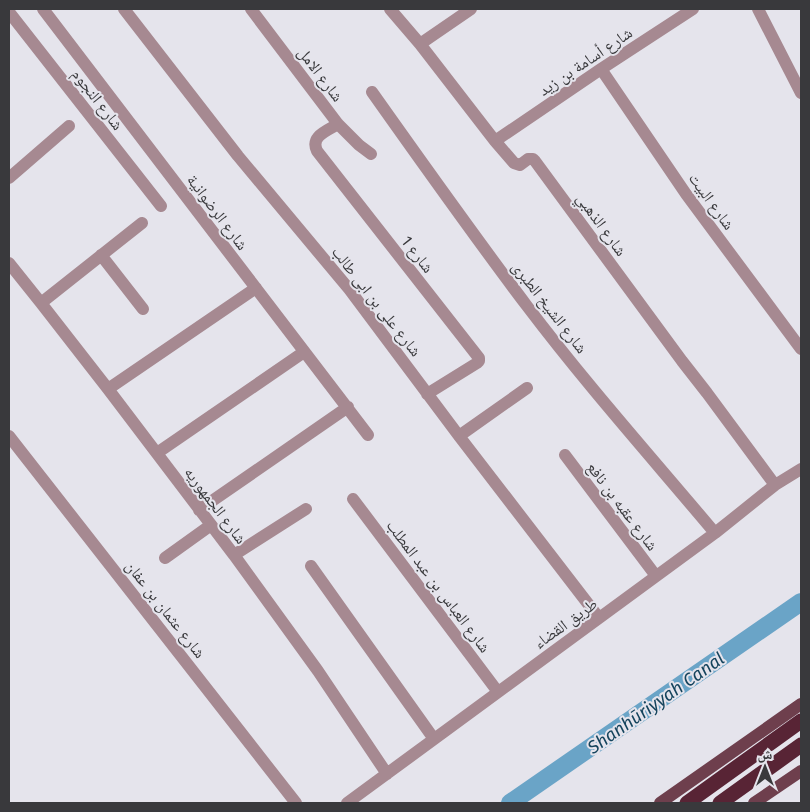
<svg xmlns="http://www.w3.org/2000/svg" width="810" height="812" font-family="'Fira Sans','Noto Naskh Arabic',sans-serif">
	<rect width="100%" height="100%" fill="#e5e4ec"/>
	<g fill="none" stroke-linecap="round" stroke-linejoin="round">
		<!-- canal -->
		<path stroke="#6aa4c7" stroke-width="18" d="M510,803L801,602"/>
		<!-- minor -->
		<path stroke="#a68991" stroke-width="12" d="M43,9L368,435
			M124,9L238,156L349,289L459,436L599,618
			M251,9L338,124L359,145L371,154
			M390,9L420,44L495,141L514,163L520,165L528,159H533L535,161L682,361L707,393L775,485
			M758,9L801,93
			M9,12L161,206
			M420,44L471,9
			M601,69L686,194L801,349
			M372,92C423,164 474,236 527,306C586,384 652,458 715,533
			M338,124C327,131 310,136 317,151L479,358V361L477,363L427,394
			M495,141L601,69L693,9
			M9,178L69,126
			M101,255L143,309
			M9,263L41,303L108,389L234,555L318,671L387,774
			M41,303L142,223
			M108,389L256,288
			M9,436L296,803
			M459,436L527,388
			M157,453L304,352
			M565,455L656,576
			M353,499L498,692
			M199,510L348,407
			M234,555L306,509
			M165,558L211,525
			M311,566L434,739
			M347,803L715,533L775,485L801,469"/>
		<!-- major -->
		<path stroke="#6e3f4d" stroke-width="12" d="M660,803L801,704
			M754,803L801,771"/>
		<!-- highway -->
		<path stroke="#582435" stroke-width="15" d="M687,803L801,721
			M720,803L801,745"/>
	</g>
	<g text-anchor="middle" stroke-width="4" stroke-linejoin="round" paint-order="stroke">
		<!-- street labels -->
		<g font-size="16" fill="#39393c" stroke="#e5e4ec">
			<text transform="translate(585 61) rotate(-34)" y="6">شارع أسامة بن زيد</text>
			<text transform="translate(321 74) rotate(53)" y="6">شارع الامل</text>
			<text transform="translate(98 99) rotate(52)" y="6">شارع النجوم</text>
			<text transform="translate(712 201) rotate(54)" y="6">شارع البيت</text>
			<text transform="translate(218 212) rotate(53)" y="6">شارع الرضوانية</text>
			<text transform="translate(602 224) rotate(54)" y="6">شارع الذهبي</text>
			<text transform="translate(418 254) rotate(52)" y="6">شارع 1</text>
			<text transform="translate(377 301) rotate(52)" y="6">شارع على بن ابى طالب</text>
			<text transform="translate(550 307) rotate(52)" y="6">شارع الشيخ الطبرى</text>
			<text transform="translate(216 505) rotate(53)" y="6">شارع الجمهوريه</text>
			<text transform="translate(623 506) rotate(53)" y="6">شارع عقبه بن نافع</text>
			<text transform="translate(439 586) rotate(53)" y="6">شارع العباس بن عبد المطلب</text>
			<text transform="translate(166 609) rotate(52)" y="6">شارع عثمان بن عفان</text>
			<text transform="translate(565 623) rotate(-36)" y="6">طريق القضاء</text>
		</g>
		<!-- water labels -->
		<g font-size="18" font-style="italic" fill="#15445d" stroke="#e5e4ec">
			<text transform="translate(656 703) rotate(-35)" y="6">Shanhūriyyah Canal</text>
		</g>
	</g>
	<!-- border -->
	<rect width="810" height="812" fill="none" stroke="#39393c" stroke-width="20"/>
	<!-- north arrow -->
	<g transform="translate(765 767)" stroke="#e5e4ec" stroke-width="4" paint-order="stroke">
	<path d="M0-4L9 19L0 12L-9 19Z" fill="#39393c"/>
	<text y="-8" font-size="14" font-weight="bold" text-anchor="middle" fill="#39393c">ش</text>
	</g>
</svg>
